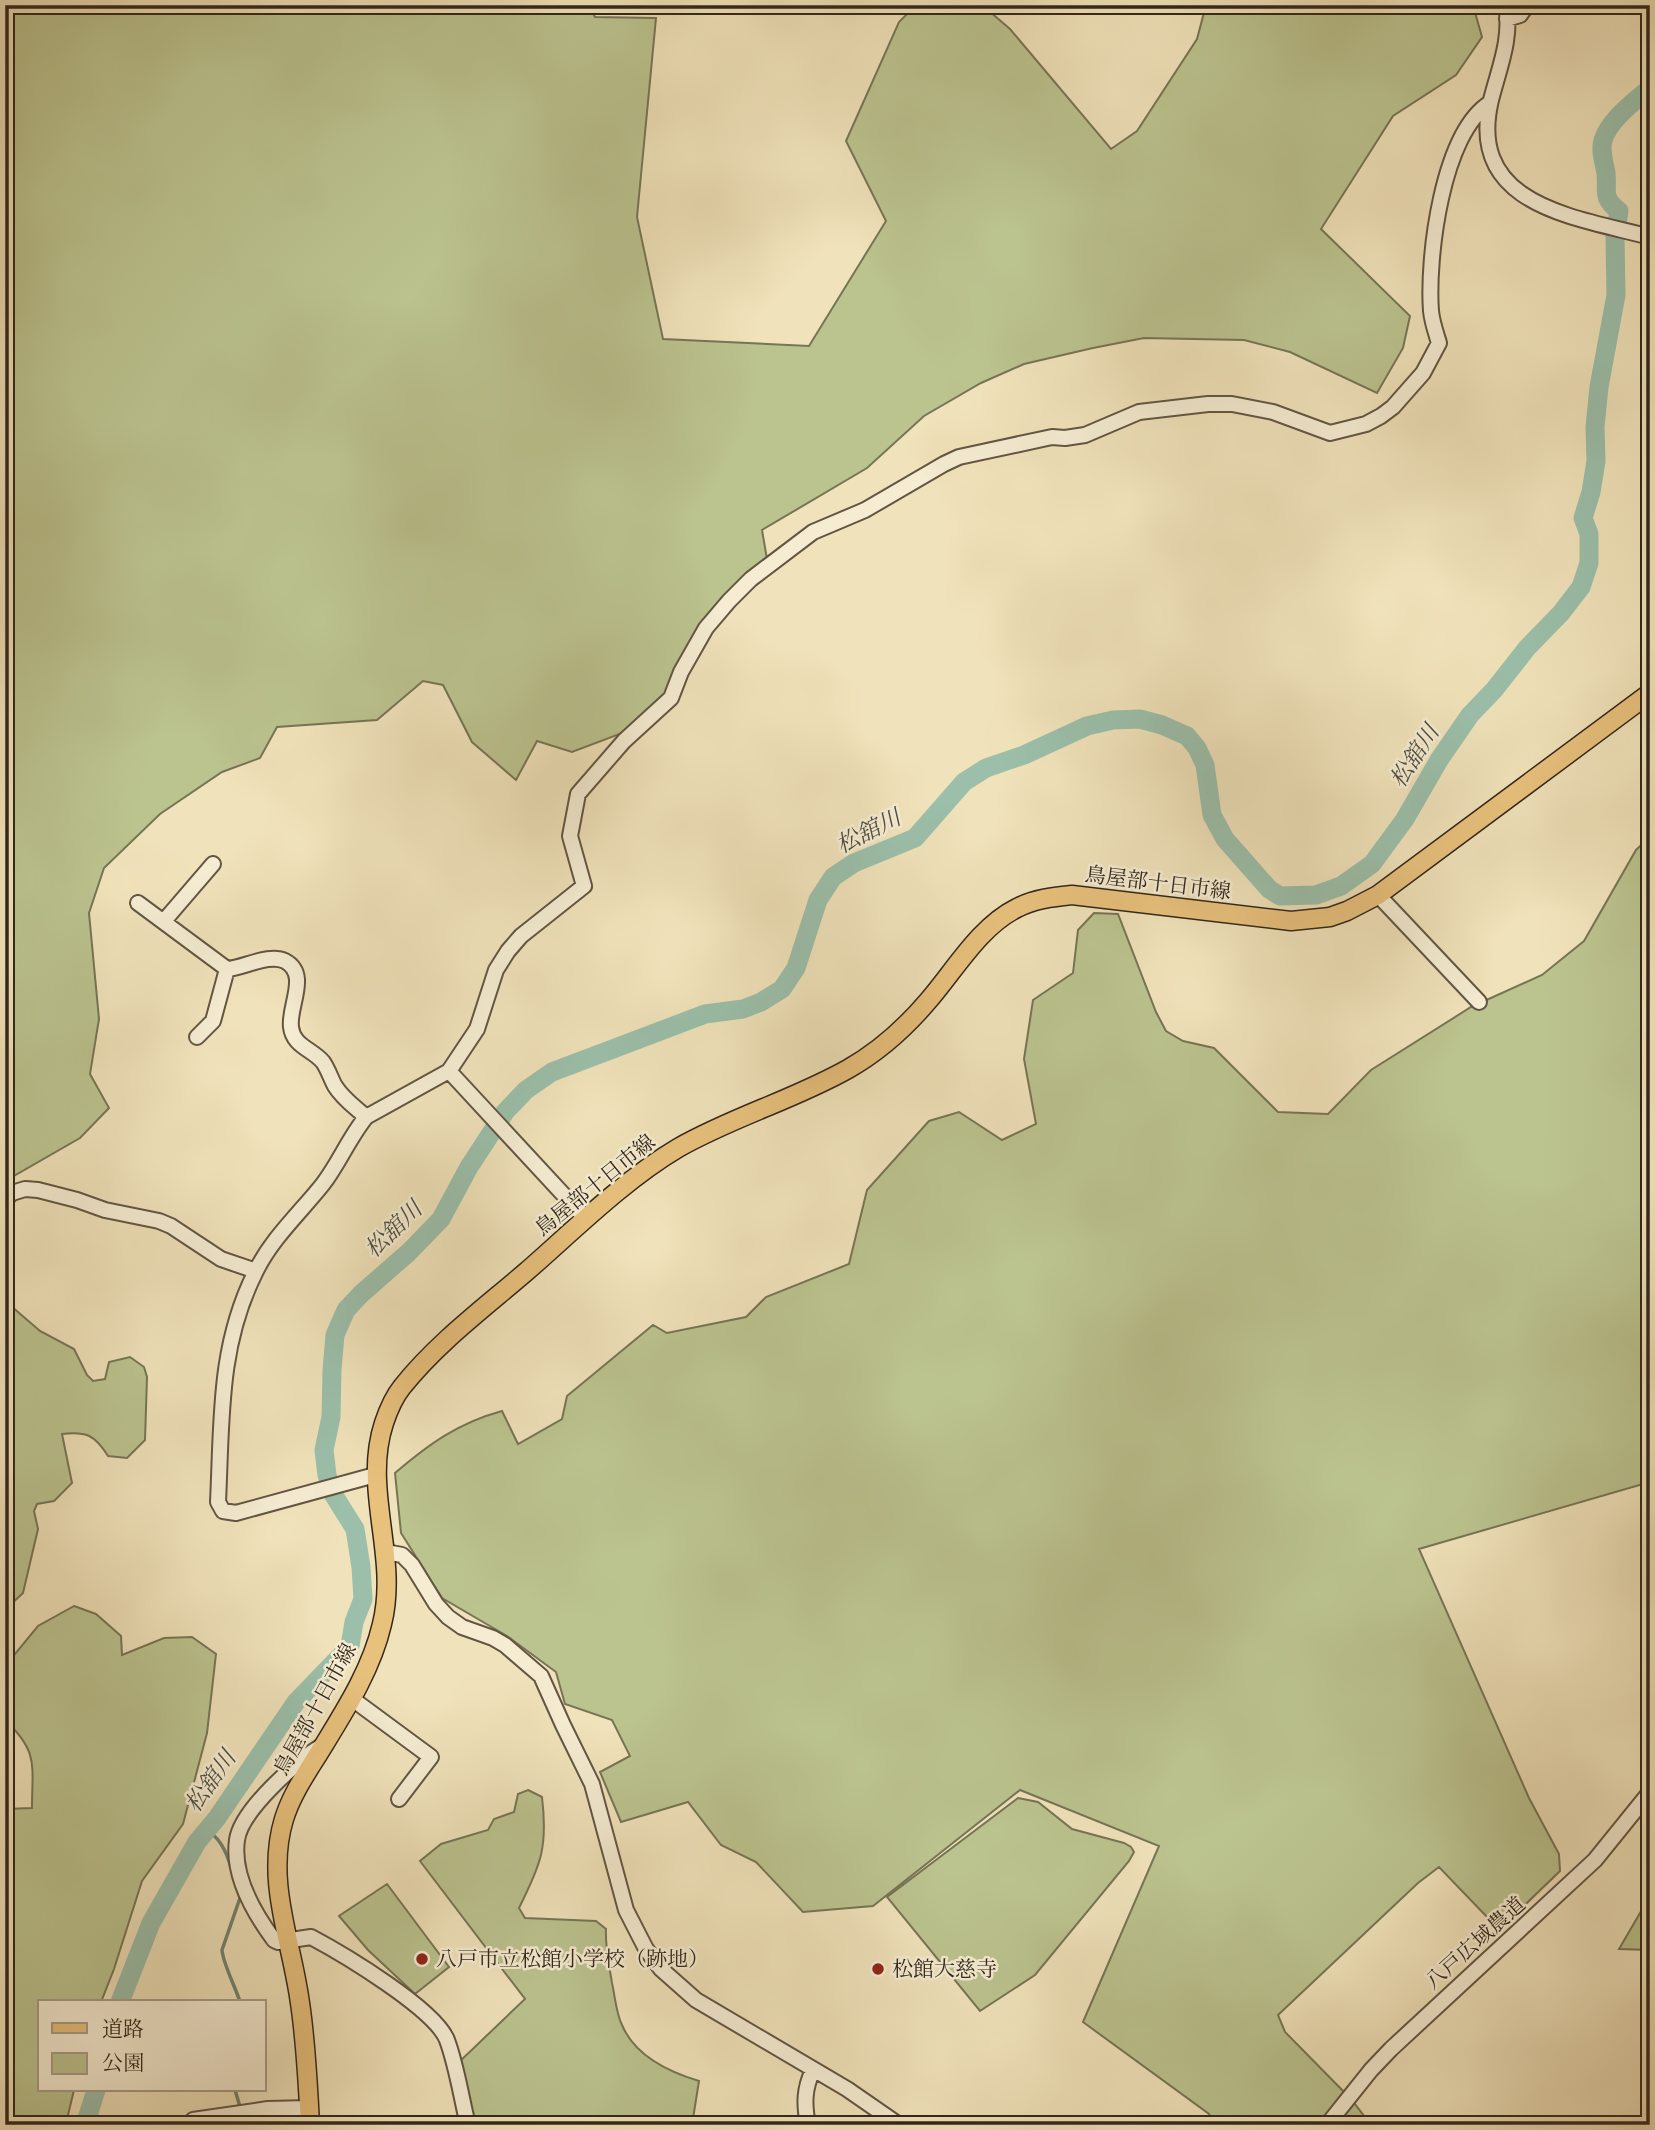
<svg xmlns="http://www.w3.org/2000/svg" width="1655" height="2130" font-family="'IM FELL Double Pica','Noto Serif JP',serif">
	<rect width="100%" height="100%" fill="#f0e2ba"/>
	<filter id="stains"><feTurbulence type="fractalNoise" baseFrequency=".00286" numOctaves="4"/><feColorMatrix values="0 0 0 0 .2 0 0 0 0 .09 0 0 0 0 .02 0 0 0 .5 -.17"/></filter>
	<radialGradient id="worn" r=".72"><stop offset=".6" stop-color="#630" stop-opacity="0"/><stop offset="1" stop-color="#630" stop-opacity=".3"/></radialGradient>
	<!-- green -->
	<path fill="#bbc38f" stroke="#767555" stroke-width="2" d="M5,5H589L595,17L656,18L637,217L663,339L809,346L886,221L846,141L899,22L916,5H982L1010,29L1111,149L1137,131L1197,39L1206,5H1473L1482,37L1456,75L1393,116L1321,229L1410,316L1403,348L1377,393L1290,352L1244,340L1144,338L1093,348L1024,364L981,383L924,416L867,468L762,530L767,559L670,685L659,706L633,729L572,752L537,741L516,780L472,742L443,685L423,681L377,720L277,727L260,758L222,772L160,814L104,868L89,913L99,1019L90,1074L109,1108L80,1138L5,1181Z
		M1650,837V1482L1419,1549L1529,1798L1559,1854L1560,1871L1502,1927L1487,1917L1439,1867L1418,1883L1278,2015L1285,2032L1351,2099L1371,2125H1214L1209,2114L1083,2022L1159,1846L1020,1790L873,1906L803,1912L756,1862L721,1845L688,1802L621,1822L600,1772L630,1756L612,1720L565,1704L556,1672L507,1636L442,1598L401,1533L395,1473C429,1444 458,1423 502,1411L518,1444L562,1419L567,1396L653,1325L667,1333L746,1317L766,1297L849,1264L867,1190L929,1121L959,1112L1002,1140L1036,1124L1024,1059L1033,1000L1073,973L1078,930L1094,913L1118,914L1156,1012L1166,1031L1183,1041L1214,1048L1278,1112L1328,1114L1371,1070L1471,1007L1542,975L1584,941L1636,850Z
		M11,1306L40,1331L74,1349L87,1375L93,1381L105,1379L109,1362L130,1357L144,1367L147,1377L145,1440L127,1458L108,1456C95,1435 86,1431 62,1434L72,1483L54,1501L37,1504L34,1511L38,1529L23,1593L5,1610V1308Z
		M74,1606L96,1614L121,1636L122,1655L164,1638L192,1637L216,1654L207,1733L183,1824L142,1881L114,1969L101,2002H40V2090H74L68,2115L63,2125H5V1809L32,1808C32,1765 39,1752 5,1720V1666L38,1626Z
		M528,1790L542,1797C548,1847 541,1864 519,1908L525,1918L596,1921L606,1929C605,1947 609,1964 612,1983C615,1996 616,2013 622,2025C635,2056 669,2072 699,2081L692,2125H472L458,2063L525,1999L420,1861L441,1844L488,1830L494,1819L514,1812L518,1794Z
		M1018,1798L1038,1802L1072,1829L1124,1843L1131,1847L1134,1852L1129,1861L1035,1975L980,2011L887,1897Z
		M387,1884L449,1967L415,1994L368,1950L339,1916Z
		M1650,1896V1950L1619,1949Z"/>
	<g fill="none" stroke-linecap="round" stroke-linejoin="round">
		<!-- stream -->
		<path stroke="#718271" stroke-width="3.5" d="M206,1830C220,1837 227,1853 231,1868
			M236,1885L240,1898L222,1950C223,1964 236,1988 240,2002
			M235,2090L241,2110"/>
		<!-- river -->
		<path stroke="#9bbfaa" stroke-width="19" d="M120,2002L151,1923L197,1842L217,1818L296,1702L350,1646L354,1622L363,1599L361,1567L355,1529L333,1494L327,1475L324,1450L331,1417L332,1370L335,1335L346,1310L361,1294L409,1252L441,1219L469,1167L505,1112L526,1090L552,1072L705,1014L743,1009L761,1002L782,989L796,968L818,900L833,877L854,863L915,838L964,782L986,768L1024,755L1087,726L1113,720L1140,719L1162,725L1187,736L1197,748L1205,765L1212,815L1225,839L1269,889L1280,896L1316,895L1341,886L1372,864L1405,819L1439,760L1470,715L1494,690L1527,648L1561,613L1581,587L1589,563V534L1583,518L1591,492L1596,461L1595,427L1599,387L1616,295L1615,237L1619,211C1601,197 1608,192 1606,173C1604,162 1600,151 1603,140C1610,119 1634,102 1650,88
			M85,2125L96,2090"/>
		<defs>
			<path id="minor" d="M1506,5C1512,39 1499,68 1491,100C1466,206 1575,217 1650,237
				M1507,19L1520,15L1527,5
				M1378,895L1479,1002
				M138,903L227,969C244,968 269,953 285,961C310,974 288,1007 291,1027C293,1046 312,1049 323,1062C328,1069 331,1079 335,1086C343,1099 355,1107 366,1117
				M164,921L213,864
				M197,1037L213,1021L227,969
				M449,1071L586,1219
				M5,1200L12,1193L25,1189L38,1190L77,1200L105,1210L159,1221L171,1226L221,1259L256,1271
				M5,1247V1270
				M375,1475L236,1513L223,1511L218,1502C222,1421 218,1347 255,1273C271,1239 300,1213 323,1184C339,1163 349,1138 366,1117L449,1071L477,1029L496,970L508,951L521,936L584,886L570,836L578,794L624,741L671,698L681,672L706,628L729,601L751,579L813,532L865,510L944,464L959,457L1052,437L1065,438L1085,435L1139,412L1208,404H1232L1273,412L1330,433L1366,424L1381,416L1393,407L1423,373L1439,343C1436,333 1432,322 1431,311C1427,258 1442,133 1490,103
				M386,1552L402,1555L412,1565L436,1604L448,1617L462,1627L493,1638L505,1645L541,1676L563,1725L592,1784L626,1910L646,1949L661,1969L696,2000L847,2089L899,2125
				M351,1698L431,1757L399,1799
				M323,1745C298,1760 241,1810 237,1840C232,1875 254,1913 274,1940L278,1942L311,1937C343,1954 435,2009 447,2040C457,2067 461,2097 468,2125
				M193,2120L268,2109L309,2108
				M808,2125C804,2104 804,2089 813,2070
				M1327,2125L1371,2070L1391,2049L1595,1860L1650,1792"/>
			<path id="major" d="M310,2125C308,2084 306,2043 300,2003C292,1942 265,1881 284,1819C292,1793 308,1771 322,1748C346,1709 372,1668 382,1624C399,1556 362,1490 384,1423C388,1411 394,1397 402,1387C437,1343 484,1308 527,1271C574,1230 624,1180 678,1148C732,1117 793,1100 848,1069C878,1052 905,1028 928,1001C955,970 979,927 1017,908C1034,899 1053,897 1072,895L1291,921L1330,917L1347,911L1378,895L1650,693"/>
		</defs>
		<!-- minor casing -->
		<use href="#minor" stroke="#625643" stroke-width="18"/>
		<!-- major casing -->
		<use href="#major" stroke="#32271b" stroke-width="21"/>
		<!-- minor -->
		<use href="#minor" stroke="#f5ecd2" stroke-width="14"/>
		<!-- major -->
		<use href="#major" stroke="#e8c17d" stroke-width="18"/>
	</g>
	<!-- markers -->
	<g fill="#8f2418" stroke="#f5ecd2" stroke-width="2.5">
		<circle cx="422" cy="1959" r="7"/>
		<circle cx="878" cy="1969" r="7"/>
	</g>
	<g text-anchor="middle" stroke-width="5" stroke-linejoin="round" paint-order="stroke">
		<!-- street labels -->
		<g font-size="21" fill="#32271b" stroke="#f5ecd2">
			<text transform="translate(1158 883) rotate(7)" y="7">鳥屋部十日市線</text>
			<text transform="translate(595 1185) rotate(-39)" y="7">鳥屋部十日市線</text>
			<text transform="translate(315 1709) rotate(-61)" y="7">鳥屋部十日市線</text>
			<text transform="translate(1475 1943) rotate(-42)" y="7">八戸広域農道</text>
		</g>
		<!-- poi labels -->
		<g font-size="21" fill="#32271b" stroke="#f5ecd2" text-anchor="start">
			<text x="436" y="1966">八戸市立松館小学校（跡地）</text>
			<text x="892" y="1976">松館大慈寺</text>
		</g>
		<!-- water labels -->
		<g font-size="23" font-style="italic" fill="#4c4d3f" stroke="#f5ecd2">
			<text transform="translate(1414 756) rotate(-57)" y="8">松舘川</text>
			<text transform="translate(868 831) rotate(-27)" y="8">松舘川</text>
			<text transform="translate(393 1229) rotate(-44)" y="8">松舘川</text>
			<text transform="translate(210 1781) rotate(-55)" y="8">松舘川</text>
		</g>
	</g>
	<!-- margin -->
	<rect width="1655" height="2130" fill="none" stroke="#f0e2ba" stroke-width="28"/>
	<rect x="7" y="7" width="1641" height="2116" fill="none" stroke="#32271b" stroke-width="3.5"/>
	<rect x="14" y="14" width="1627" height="2102" fill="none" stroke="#32271b" stroke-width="2"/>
	<!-- legend -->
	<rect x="38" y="2000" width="228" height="91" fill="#f5ecd2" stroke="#a79d89" stroke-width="2"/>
	<rect x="52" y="2023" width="35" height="10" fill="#e8c17d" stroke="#a79d89" stroke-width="2"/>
	<text x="102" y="2036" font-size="21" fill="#32271b">道路</text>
	<rect x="52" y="2053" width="35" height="21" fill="#bbc38f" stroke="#a79d89" stroke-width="2"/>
	<text x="102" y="2070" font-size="21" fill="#32271b">公園</text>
	<rect width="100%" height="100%" filter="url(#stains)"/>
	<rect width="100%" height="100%" fill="url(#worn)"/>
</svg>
